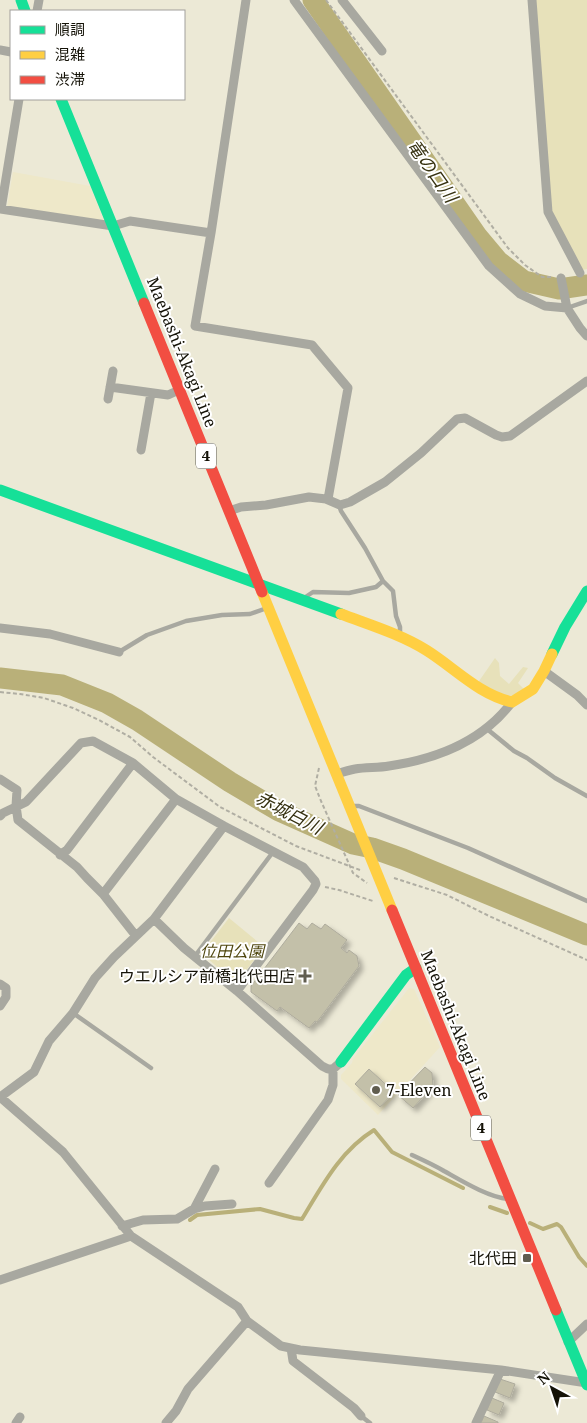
<svg xmlns="http://www.w3.org/2000/svg" width="587" height="1423" font-family="'Noto Serif','Noto Sans JP',serif">
	<defs>
		<filter id="shadow"><feDropShadow dx="4" dy="4" stdDeviation="2.5" flood-color="#0004"/></filter>
	</defs>
	<rect width="100%" height="100%" fill="#ece9d6"/>
	<!-- built -->
	<path fill="#eee8c9" d="M13,172L90,186L105,223L7,207Z
		M409,988L414,989L440,1047L378,1115L341,1079V1075L352,1063L353,1059Z"/>
	<!-- green -->
	<path fill="#e7e1ba" d="M535,0H587V269L582,270L550,212Z
		M495,658L499,663L500,676L509,684L523,667L528,668L518,683L525,690L508,697L477,684Z
		M229,918L264,947L241,977L237,980H232L206,957L204,954L205,949Z"/>
	<g fill="none" stroke-linecap="round" stroke-linejoin="round">
		<!-- stream -->
		<path stroke="#b9b079" stroke-width="4" d="M490,1207L507,1213
			M190,1220L197,1215L260,1209L294,1218L302,1219C322,1186 340,1151 374,1130L392,1152L463,1188
			M530,1223L543,1229L557,1224L561,1227L579,1257L587,1266"/>
		<!-- river -->
		<path stroke="#b9b079" stroke-width="21" d="M313,0L477,236L498,261L524,281L559,289L587,285
			M0,678L62,685L107,703L137,720L230,782L279,811L353,844L372,848L403,859L587,935"/>
	</g>
	<!-- building -->
	<path fill="#c3c0a9" stroke="#aeab9d" filter="url(#shadow)" d="M299,923L307,929L312,923L321,929L325,924L347,940L341,948L347,953L349,950L357,956L359,966L317,1022L315,1021L309,1028L280,1007L277,1011L251,992V986Z
		M425,1067L432,1073L433,1086L413,1108L398,1095Z
		M369,1069L394,1092L380,1107L355,1084Z
		M500,1379L515,1384L510,1398L495,1392Z
		M492,1398L504,1403L499,1415L487,1410Z
		M484,1416L498,1422V1423H481Z"/>
	<g fill="none" stroke-linecap="round" stroke-linejoin="round">
		<!-- path -->
		<path stroke="#b0aea3" stroke-width="2" stroke-dasharray="4 2.5" stroke-linecap="butt" d="M326,0L508,248L525,265L542,277H552
			M0,692L20,694L44,698L73,708L99,720L130,737L153,757L220,807L296,846L360,870
			M319,768L315,786L321,801L353,873L367,883
			M394,878L447,895L489,916L587,960
			M325,887L339,890L373,901"/>
		<!-- lane -->
		<path stroke="#a8a8a0" stroke-width="4.5" d="M567,308L587,301
			M339,505L341,511L365,548L383,581L393,591L396,616L400,627V633
			M304,598L313,592L349,593L376,587L383,581
			M119,652L147,635L186,621L222,615L250,614L267,608
			M487,729L514,751L527,758L555,778L587,796
			M354,806H359L468,848L587,901
			M195,956L273,852
			M73,1013L151,1068
			M412,1155C423,1160 434,1165 444,1171C462,1181 488,1197 508,1199
			M361,1416L370,1423"/>
		<!-- street -->
		<path stroke="#a8a8a0" stroke-width="9" d="M294,0L489,266L520,294L545,306L567,308
			M342,0L382,51
			M532,0L548,212L580,273
			M37,11L39,0
			M0,50L11,52
			M0,209L113,226L130,221L211,233L246,0
			M1,209L19,99
			M211,233L195,326L312,345L348,388L328,499
			M561,278L567,308L580,328L587,336
			M110,387L168,395L179,390
			M108,399L113,371
			M141,450L151,393
			M229,511L241,507L266,505L309,497L326,499L340,505L350,502L385,482L421,453L457,419L465,418L496,435L502,437L510,436L587,381
			M0,628L50,634L119,652
			M544,671L577,695L587,705
			M337,774C343,772 349,770 355,769C366,767 378,768 389,766C437,759 482,742 512,702
			M0,779L17,790L16,806L18,820L77,867L87,878L103,894L136,936
			M0,816L3,813L26,802L81,743L93,741L133,763L176,799L224,826
			M60,855L67,850L133,763
			M103,894L176,799
			M154,919L184,948L237,991L322,1066L328,1069H333L341,1062
			M0,984L6,988V997L0,1006
			M0,1097L63,1152L131,1236L238,1307L247,1321L281,1346L300,1350L501,1370L587,1383
			M0,1097L34,1072L49,1041L73,1013L95,978L114,957L154,919L224,826L303,867L315,881L316,884L313,890L237,991
			M269,1183L328,1100L333,1085V1069
			M194,1209L205,1206L232,1204
			M122,1226L143,1220L177,1219L194,1209L215,1169
			M0,1280L131,1236
			M568,1342L587,1324
			M291,1348L293,1361L354,1408L361,1416
			M16,1423L20,1417
			M166,1423L176,1411L188,1389L247,1321
			M476,1423L501,1370"/>
		<!-- fast -->
		<path stroke="#16e098" stroke-width="11" d="M21,0L25,11
			M61,99L144,303
			M0,490L341,614
			M552,654L565,627L587,591
			M341,1062L406,975L416,968
			M556,1310L587,1385"/>
		<!-- slow -->
		<path stroke="#ffcf43" stroke-width="11" d="M262,592L392,910
			M341,614C370,625 400,634 426,650C455,668 478,694 512,702L533,689L544,671L552,654"/>
		<!-- jam -->
		<path stroke="#f24e42" stroke-width="11" d="M144,303L262,592
			M392,910L556,1310"/>
	</g>
	<!-- markers -->
	<g fill="#605d4f" stroke="#fff" stroke-width="2">
		<path d="M302.5 968.5h5v5h5v5h-5v5h-5v-5h-5v-5h5z"/>
		<circle cx="376" cy="1090" r="5"/>
		<rect x="522" y="1253" width="10" height="10" rx="2.5"/>
	</g>
	<g text-anchor="middle" stroke-width="4" stroke-linejoin="round" paint-order="stroke">
		<!-- shield labels -->
		<g fill="#fff" stroke="#5a5951" stroke-width="1">
			<rect x="196" y="443.5" width="20" height="25" rx="4"/>
			<rect x="471" y="1115.5" width="20" height="25" rx="4"/>
		</g>
		<g font-size="15" font-weight="bold" fill="#141207">
			<text x="206" y="461">4</text>
			<text x="481" y="1133">4</text>
		</g>
		<!-- street labels -->
		<g font-size="16" fill="#141207" stroke="#fff">
			<text transform="translate(182 352) rotate(68)" y="6">Maebashi-Akagi Line</text>
			<text transform="translate(456 1025) rotate(68)" y="6">Maebashi-Akagi Line</text>
		</g>
		<!-- park labels -->
		<g font-size="16" font-style="italic" fill="#4f460e" stroke="#fff">
			<text x="232" y="957">位田公園</text>
		</g>
		<!-- poi labels -->
		<g font-size="16" fill="#141207" stroke="#fff" text-anchor="end">
			<text x="295" y="982">ウエルシア前橋北代田店</text>
			<text x="386" y="1096" text-anchor="start">7-Eleven</text>
			<text x="517" y="1264">北代田</text>
		</g>
		<!-- water labels -->
		<g font-size="18" font-style="italic" fill="#363111" stroke="#fff">
			<text transform="translate(432 171) rotate(55)" y="6">竜の口川</text>
			<text transform="translate(289 813) rotate(27)" y="6">赤城白川</text>
		</g>
	</g>
	<!-- legend -->
	<rect x="10" y="10" width="175" height="90" fill="#ffffff" stroke="#a1a09c"/>
	<rect x="20" y="26" width="25" height="8" fill="#16e098" stroke="#a1a09c"/>
	<text x="55" y="35" font-size="15" fill="#141207">順調</text>
	<rect x="20" y="51" width="25" height="8" fill="#ffcf43" stroke="#a1a09c"/>
	<text x="55" y="60" font-size="15" fill="#141207">混雑</text>
	<rect x="20" y="76" width="25" height="8" fill="#f24e42" stroke="#a1a09c"/>
	<text x="55" y="85" font-size="15" fill="#141207">渋滞</text>
	<!-- north arrow -->
	<g transform="translate(552 1388) rotate(320)" stroke="#ffffff" stroke-width="4" paint-order="stroke">
	<path d="M0-4L9 19L0 12L-9 19Z" fill="#141207"/>
	<text y="-8" font-size="14" font-weight="bold" text-anchor="middle" fill="#141207">N</text>
	</g>
</svg>
